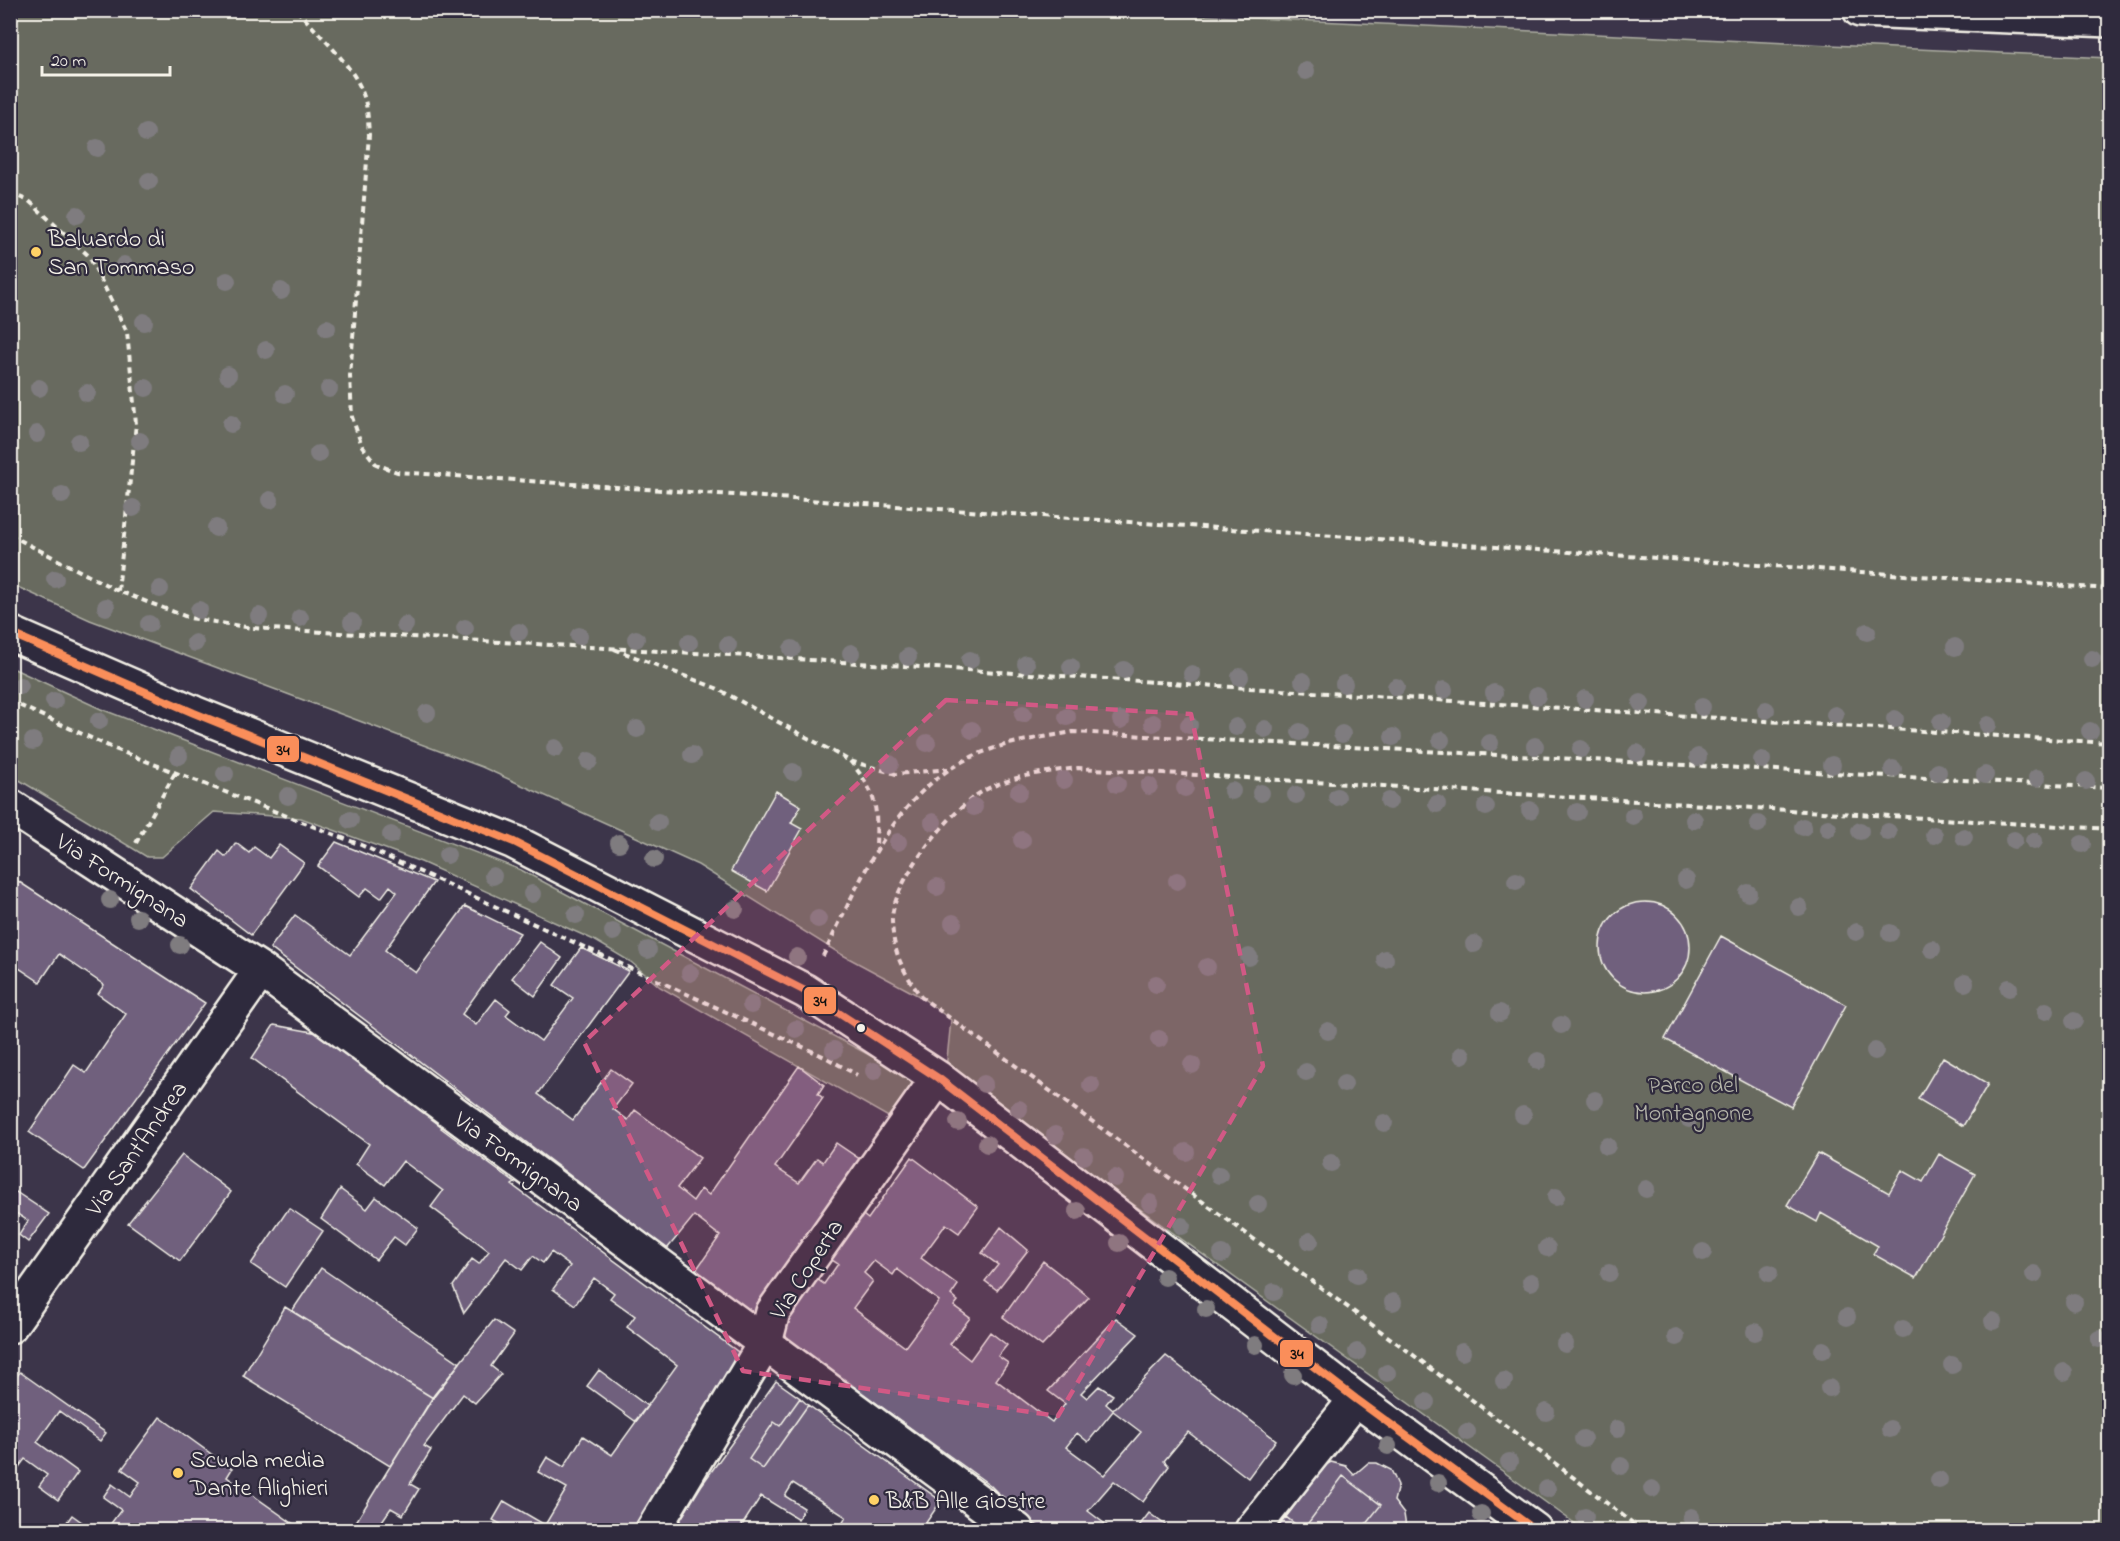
<svg xmlns="http://www.w3.org/2000/svg" width="2120" height="1541" font-family="'Indie Flower',sans-serif">
	<rect width="100%" height="100%" fill="#3c354a"/>
	<filter id="ink" filterUnits="userSpaceOnUse"><feTurbulence type="fractalNoise" baseFrequency=".0167" numOctaves="2"/><feDisplacementMap in="SourceGraphic" scale="12" xChannelSelector="R" yChannelSelector="G"/><feConvolveMatrix kernelMatrix="1 2 1 2 8 2 1 2 1" color-interpolation-filters="sRGB"/></filter>
	<g filter="url(#ink)">
		<!-- green -->
		<path fill="#676b5e" stroke="#aeaea3" stroke-width="1.5" d="M1083,10L2109,58V1530H1584L946,1069L951,1020L921,997L839,953L698,865L482,767L90,620L11,584V11Z
			M10,667L101,709L521,870L920,1082L892,1119L660,987L631,962L594,940L421,862L301,818L214,812L162,857H147L11,775Z"/>
		<!-- building -->
		<path fill="#6f617d" stroke="#f4f1e8" stroke-width="1.5" fill-rule="evenodd" d="M776,791L801,806L791,823L802,829L767,891L731,871Z
			M336,842L434,882L385,950L416,973L465,906L520,933L462,1014L476,1025L496,999L510,1010L506,1015L541,1041L573,998L554,985L581,948L629,971L538,1094L573,1120L611,1069L632,1084L613,1109L628,1120L635,1110L700,1158L677,1188L693,1201L701,1189L709,1195L799,1066L824,1085L818,1094L823,1098L775,1167L799,1183L817,1158L823,1162L836,1143L864,1162L756,1316L696,1270L720,1236L694,1216L667,1249L270,948L295,915L350,955L397,892L390,886L381,898L367,888L359,897L318,866Z
			M236,843L249,853L254,847L269,858L279,845L304,863L251,935L191,889L219,851L226,857Z
			M10,876L205,1003L84,1170L29,1132L74,1065L86,1073L126,1014L98,994L104,985L59,954L40,982L10,962Z
			M1600 947a45 45 0 1 1 90 0a45 45 0 1 1-90 0Z
			M1721,936L1846,1005L1791,1107L1665,1039Z
			M540,942L562,958L535,996L512,978Z
			M274,1025L318,1033L444,1125L441,1128L515,1183L512,1185L749,1360L643,1530H511L493,1520L504,1501L545,1525L567,1488L538,1472L547,1457L564,1467L583,1436L612,1455L677,1365L627,1327L635,1316L610,1298L614,1293L594,1278L575,1305L553,1289L570,1266L551,1252L543,1263L533,1256L522,1270L506,1258L464,1313L453,1286L472,1259L479,1264L489,1251L431,1207L443,1191L403,1161L385,1185L356,1164L369,1144L252,1058Z
			M1943,1057L1988,1084L1963,1126L1918,1099Z
			M1818,1153L1889,1193L1902,1170L1923,1182L1939,1154L1975,1174L1916,1278L1873,1254L1878,1246L1821,1213L1817,1222L1787,1205Z
			M182,1155L231,1192L180,1261L128,1223Z
			M912,1157L978,1207L959,1233L946,1224L921,1258L958,1285L951,1295L958,1301L954,1306L970,1318L950,1344L970,1360L990,1332L1007,1345L998,1356L1008,1363L996,1380L1052,1422L1065,1404L1048,1391L1116,1318L1138,1334L1081,1393L1087,1398L1099,1386L1113,1395L1106,1404L1113,1410L1166,1356L1276,1440L1248,1478L1188,1432L1164,1461L1169,1466L1143,1502L1114,1481L1088,1511L1113,1530H1044L1015,1510L990,1485L777,1332L815,1278L824,1284L838,1264L826,1256L858,1211L868,1219ZM874,1261L893,1275L897,1269L939,1301L905,1347L853,1308L873,1281L864,1273ZM1113,1411L1141,1432L1104,1475L1066,1447L1077,1433L1088,1442Z
			M10,1188L49,1214L28,1242L19,1235L28,1221L10,1209Z
			M340,1189L367,1209L376,1197L418,1228L405,1245L394,1237L376,1260L321,1219Z
			M289,1208L323,1231L285,1287L251,1264Z
			M1001,1227L1028,1250L997,1290L985,1281L998,1265L982,1253Z
			M1043,1261L1089,1297L1042,1346L1003,1317Z
			M321,1268L460,1363L433,1398L292,1311Z
			M285,1307L433,1398L390,1466L243,1376Z
			M494,1320L514,1334L491,1366L501,1374L475,1403L463,1394L424,1446L431,1450L410,1484L419,1489L403,1515L391,1508L376,1530H351L434,1395Z
			M599,1370L647,1406L635,1421L587,1386Z
			M20,1372L106,1433L100,1441L59,1411L37,1442L78,1472L58,1500L39,1486L47,1475L25,1459L10,1479V1385Z
			M776,1381L800,1398L780,1426L774,1422L749,1459L763,1469L808,1405L941,1501L921,1530H844L840,1528L846,1517L793,1483L785,1496L804,1508L798,1519L761,1496L739,1530H674L701,1486Z
			M800,1398L808,1405L763,1469L749,1459L774,1422L780,1426Z
			M160,1417L232,1469L227,1477L302,1530H106L121,1510L103,1497L112,1484L130,1497L140,1482L122,1469Z
			M1331,1462L1346,1466L1354,1475L1368,1463H1377L1391,1470L1398,1485L1394,1501L1404,1514L1406,1527L1410,1530H1361L1381,1505L1343,1476L1303,1530L1286,1517L1324,1466Z
			M1343,1476L1381,1505L1361,1530H1276L1286,1517L1303,1530Z
			M1149,1513L1172,1530H1136Z
			M72,1515L93,1530H61Z
			M10,1518L28,1530H10Z
			M970,1521L984,1530H963Z"/>
		<g fill="none" stroke-linecap="round" stroke-linejoin="round">
			<defs>
				<path id="minor" d="M10,633L194,713L514,842L805,991L938,1078L1356,1399L1535,1530
					M10,806L261,970L1017,1530
					M10,1326L261,970
					M653,1530L765,1343L773,1312L938,1078
					M1252,1530L1356,1399"/>
				<path id="secondary" d="M1860,10L2110,20"/>
			</defs>
			<!-- minor casing -->
			<use href="#minor" stroke="#f4f1e8" stroke-width="38"/>
			<!-- secondary casing -->
			<use href="#secondary" stroke="#f4f1e8" stroke-width="38"/>
			<!-- path -->
			<path stroke="#f4f1e8" stroke-width="4" stroke-dasharray="6 4.5" stroke-linecap="butt" d="M297,10C317,33 354,66 363,94C368,107 368,121 369,135L350,376L352,417L362,446L376,464L397,472L2110,589
				M10,193L29,201L89,256L127,332L136,424L118,591
				M10,535L118,591L190,618L252,628L748,656L2110,743
				M614,649L716,688L850,761L896,774L948,769
				M10,701L115,749L361,845L827,1058L857,1075
				M850,761C878,795 877,805 876,848
				M136,843L175,773
				M823,956C863,876 898,779 992,749C1018,740 1047,737 1073,732L2110,788
				M1642,1530L1412,1354L921,997C903,970 894,957 892,922C890,884 952,807 985,790C1015,775 1046,772 1078,768L2110,829"/>
			<!-- minor -->
			<use href="#minor" stroke="#2f2a3d" stroke-width="33"/>
			<!-- secondary -->
			<use href="#secondary" stroke="#2f2a3d" stroke-width="33"/>
			<defs>
				<path id="bus-1" d="M10,633L194,713L514,842L805,991L938,1078L1356,1399L1535,1530"/>
			</defs>
			<!-- bus-1 casing -->
			<use href="#bus-1" stroke="#2f2a3d" stroke-width="12"/>
			<!-- bus-1 -->
			<use href="#bus-1" stroke="#fa8e5a" stroke-width="8"/>
		</g>
		<!-- trees -->
		<g fill="#7f7b7f">
			<circle cx="1306" cy="71" r="9"/>
			<circle cx="146" cy="133" r="9"/>
			<circle cx="97" cy="148" r="9"/>
			<circle cx="149" cy="181" r="9"/>
			<circle cx="77" cy="215" r="9"/>
			<circle cx="124" cy="265" r="9"/>
			<circle cx="227" cy="281" r="9"/>
			<circle cx="281" cy="291" r="9"/>
			<circle cx="144" cy="322" r="9"/>
			<circle cx="327" cy="328" r="9"/>
			<circle cx="266" cy="350" r="9"/>
			<circle cx="228" cy="375" r="9"/>
			<circle cx="39" cy="388" r="9"/>
			<circle cx="146" cy="388" r="9"/>
			<circle cx="329" cy="389" r="9"/>
			<circle cx="87" cy="393" r="9"/>
			<circle cx="285" cy="394" r="9"/>
			<circle cx="231" cy="424" r="9"/>
			<circle cx="37" cy="434" r="9"/>
			<circle cx="140" cy="441" r="9"/>
			<circle cx="79" cy="442" r="9"/>
			<circle cx="318" cy="454" r="9"/>
			<circle cx="62" cy="495" r="9"/>
			<circle cx="270" cy="500" r="9"/>
			<circle cx="133" cy="508" r="9"/>
			<circle cx="216" cy="528" r="9"/>
			<circle cx="55" cy="579" r="9"/>
			<circle cx="160" cy="589" r="9"/>
			<circle cx="106" cy="607" r="9"/>
			<circle cx="199" cy="610" r="9"/>
			<circle cx="259" cy="616" r="9"/>
			<circle cx="300" cy="618" r="9"/>
			<circle cx="352" cy="622" r="9"/>
			<circle cx="149" cy="624" r="9"/>
			<circle cx="405" cy="625" r="9"/>
			<circle cx="465" cy="628" r="9"/>
			<circle cx="519" cy="632" r="9"/>
			<circle cx="1867" cy="632" r="9"/>
			<circle cx="579" cy="636" r="9"/>
			<circle cx="636" cy="639" r="9"/>
			<circle cx="195" cy="643" r="9"/>
			<circle cx="689" cy="643" r="9"/>
			<circle cx="728" cy="645" r="9"/>
			<circle cx="1955" cy="647" r="9"/>
			<circle cx="792" cy="649" r="9"/>
			<circle cx="851" cy="653" r="9"/>
			<circle cx="908" cy="657" r="9"/>
			<circle cx="2092" cy="659" r="9"/>
			<circle cx="970" cy="660" r="9"/>
			<circle cx="1026" cy="664" r="9"/>
			<circle cx="1071" cy="667" r="9"/>
			<circle cx="1124" cy="670" r="9"/>
			<circle cx="1192" cy="674" r="9"/>
			<circle cx="1240" cy="677" r="9"/>
			<circle cx="1303" cy="681" r="9"/>
			<circle cx="1344" cy="684" r="9"/>
			<circle cx="20" cy="686" r="9"/>
			<circle cx="1396" cy="687" r="9"/>
			<circle cx="1444" cy="690" r="9"/>
			<circle cx="1494" cy="693" r="9"/>
			<circle cx="1537" cy="696" r="9"/>
			<circle cx="1585" cy="699" r="9"/>
			<circle cx="54" cy="701" r="9"/>
			<circle cx="1641" cy="703" r="9"/>
			<circle cx="1702" cy="707" r="9"/>
			<circle cx="1766" cy="710" r="9"/>
			<circle cx="427" cy="713" r="9"/>
			<circle cx="1023" cy="714" r="9"/>
			<circle cx="1835" cy="715" r="9"/>
			<circle cx="1067" cy="717" r="9"/>
			<circle cx="1895" cy="719" r="9"/>
			<circle cx="1121" cy="720" r="9"/>
			<circle cx="99" cy="721" r="9"/>
			<circle cx="1941" cy="722" r="9"/>
			<circle cx="1153" cy="723" r="9"/>
			<circle cx="1189" cy="725" r="9"/>
			<circle cx="1988" cy="725" r="9"/>
			<circle cx="1236" cy="727" r="9"/>
			<circle cx="637" cy="729" r="9"/>
			<circle cx="1265" cy="729" r="9"/>
			<circle cx="972" cy="730" r="9"/>
			<circle cx="2090" cy="731" r="9"/>
			<circle cx="1300" cy="732" r="9"/>
			<circle cx="1342" cy="734" r="9"/>
			<circle cx="1393" cy="737" r="9"/>
			<circle cx="1441" cy="740" r="9"/>
			<circle cx="33" cy="741" r="9"/>
			<circle cx="927" cy="743" r="9"/>
			<circle cx="1490" cy="743" r="9"/>
			<circle cx="1535" cy="746" r="9"/>
			<circle cx="555" cy="748" r="9"/>
			<circle cx="1581" cy="749" r="9"/>
			<circle cx="1637" cy="753" r="9"/>
			<circle cx="692" cy="755" r="9"/>
			<circle cx="179" cy="756" r="9"/>
			<circle cx="1698" cy="757" r="9"/>
			<circle cx="1762" cy="760" r="9"/>
			<circle cx="589" cy="761" r="9"/>
			<circle cx="890" cy="764" r="9"/>
			<circle cx="1832" cy="765" r="9"/>
			<circle cx="1893" cy="769" r="9"/>
			<circle cx="793" cy="772" r="9"/>
			<circle cx="1938" cy="772" r="9"/>
			<circle cx="225" cy="774" r="9"/>
			<circle cx="1985" cy="775" r="9"/>
			<circle cx="2037" cy="778" r="9"/>
			<circle cx="1064" cy="780" r="9"/>
			<circle cx="2086" cy="781" r="9"/>
			<circle cx="1117" cy="784" r="9"/>
			<circle cx="1149" cy="786" r="9"/>
			<circle cx="1185" cy="788" r="9"/>
			<circle cx="1232" cy="791" r="9"/>
			<circle cx="1019" cy="792" r="9"/>
			<circle cx="1261" cy="793" r="9"/>
			<circle cx="1296" cy="795" r="9"/>
			<circle cx="288" cy="796" r="9"/>
			<circle cx="1337" cy="797" r="9"/>
			<circle cx="1389" cy="801" r="9"/>
			<circle cx="1437" cy="804" r="9"/>
			<circle cx="974" cy="807" r="9"/>
			<circle cx="1486" cy="807" r="9"/>
			<circle cx="1530" cy="810" r="9"/>
			<circle cx="1577" cy="812" r="9"/>
			<circle cx="1633" cy="816" r="9"/>
			<circle cx="350" cy="820" r="9"/>
			<circle cx="1694" cy="820" r="9"/>
			<circle cx="658" cy="822" r="9"/>
			<circle cx="933" cy="822" r="9"/>
			<circle cx="1758" cy="824" r="9"/>
			<circle cx="1803" cy="827" r="9"/>
			<circle cx="1828" cy="828" r="9"/>
			<circle cx="1860" cy="831" r="9"/>
			<circle cx="1888" cy="832" r="9"/>
			<circle cx="391" cy="835" r="9"/>
			<circle cx="1934" cy="835" r="9"/>
			<circle cx="1964" cy="837" r="9"/>
			<circle cx="1022" cy="840" r="9"/>
			<circle cx="2014" cy="840" r="9"/>
			<circle cx="2034" cy="841" r="9"/>
			<circle cx="898" cy="842" r="9"/>
			<circle cx="619" cy="843" r="9"/>
			<circle cx="2082" cy="844" r="9"/>
			<circle cx="447" cy="855" r="9"/>
			<circle cx="654" cy="859" r="9"/>
			<circle cx="493" cy="876" r="9"/>
			<circle cx="1686" cy="880" r="9"/>
			<circle cx="1177" cy="881" r="9"/>
			<circle cx="1516" cy="881" r="9"/>
			<circle cx="937" cy="887" r="9"/>
			<circle cx="1748" cy="893" r="9"/>
			<circle cx="532" cy="894" r="9"/>
			<circle cx="110" cy="900" r="9"/>
			<circle cx="1799" cy="907" r="9"/>
			<circle cx="735" cy="909" r="9"/>
			<circle cx="576" cy="915" r="9"/>
			<circle cx="138" cy="918" r="9"/>
			<circle cx="818" cy="919" r="9"/>
			<circle cx="953" cy="923" r="9"/>
			<circle cx="613" cy="932" r="9"/>
			<circle cx="1856" cy="932" r="9"/>
			<circle cx="1890" cy="933" r="9"/>
			<circle cx="1474" cy="944" r="9"/>
			<circle cx="180" cy="945" r="9"/>
			<circle cx="1932" cy="949" r="9"/>
			<circle cx="648" cy="950" r="9"/>
			<circle cx="797" cy="957" r="9"/>
			<circle cx="1249" cy="957" r="9"/>
			<circle cx="1385" cy="959" r="9"/>
			<circle cx="1207" cy="967" r="9"/>
			<circle cx="690" cy="973" r="9"/>
			<circle cx="1965" cy="983" r="9"/>
			<circle cx="1156" cy="984" r="9"/>
			<circle cx="2009" cy="988" r="9"/>
			<circle cx="751" cy="1005" r="9"/>
			<circle cx="2046" cy="1011" r="9"/>
			<circle cx="1500" cy="1013" r="9"/>
			<circle cx="2074" cy="1021" r="9"/>
			<circle cx="1561" cy="1025" r="9"/>
			<circle cx="796" cy="1029" r="9"/>
			<circle cx="1328" cy="1031" r="9"/>
			<circle cx="1159" cy="1039" r="9"/>
			<circle cx="834" cy="1050" r="9"/>
			<circle cx="1875" cy="1051" r="9"/>
			<circle cx="1462" cy="1055" r="9"/>
			<circle cx="1538" cy="1061" r="9"/>
			<circle cx="1192" cy="1065" r="9"/>
			<circle cx="874" cy="1071" r="9"/>
			<circle cx="1306" cy="1072" r="9"/>
			<circle cx="984" cy="1084" r="9"/>
			<circle cx="1344" cy="1084" r="9"/>
			<circle cx="1091" cy="1085" r="9"/>
			<circle cx="1595" cy="1100" r="9"/>
			<circle cx="1019" cy="1109" r="9"/>
			<circle cx="1523" cy="1115" r="9"/>
			<circle cx="1689" cy="1119" r="9"/>
			<circle cx="958" cy="1122" r="9"/>
			<circle cx="1384" cy="1123" r="9"/>
			<circle cx="1055" cy="1135" r="9"/>
			<circle cx="987" cy="1144" r="9"/>
			<circle cx="1607" cy="1146" r="9"/>
			<circle cx="1186" cy="1152" r="9"/>
			<circle cx="1084" cy="1156" r="9"/>
			<circle cx="1331" cy="1163" r="9"/>
			<circle cx="1219" cy="1175" r="9"/>
			<circle cx="1115" cy="1178" r="9"/>
			<circle cx="1646" cy="1189" r="9"/>
			<circle cx="1556" cy="1197" r="9"/>
			<circle cx="1150" cy="1203" r="9"/>
			<circle cx="1258" cy="1204" r="9"/>
			<circle cx="1077" cy="1211" r="9"/>
			<circle cx="1182" cy="1226" r="9"/>
			<circle cx="1310" cy="1241" r="9"/>
			<circle cx="1119" cy="1243" r="9"/>
			<circle cx="1547" cy="1248" r="9"/>
			<circle cx="1703" cy="1252" r="9"/>
			<circle cx="1222" cy="1254" r="9"/>
			<circle cx="1609" cy="1273" r="9"/>
			<circle cx="1769" cy="1273" r="9"/>
			<circle cx="2034" cy="1274" r="9"/>
			<circle cx="1357" cy="1275" r="9"/>
			<circle cx="1165" cy="1277" r="9"/>
			<circle cx="1531" cy="1282" r="9"/>
			<circle cx="1274" cy="1292" r="9"/>
			<circle cx="1393" cy="1302" r="9"/>
			<circle cx="2074" cy="1302" r="9"/>
			<circle cx="1206" cy="1309" r="9"/>
			<circle cx="1847" cy="1317" r="9"/>
			<circle cx="1993" cy="1321" r="9"/>
			<circle cx="1320" cy="1325" r="9"/>
			<circle cx="1903" cy="1329" r="9"/>
			<circle cx="1755" cy="1332" r="9"/>
			<circle cx="1676" cy="1337" r="9"/>
			<circle cx="2099" cy="1339" r="9"/>
			<circle cx="1565" cy="1344" r="9"/>
			<circle cx="1255" cy="1345" r="9"/>
			<circle cx="1823" cy="1350" r="9"/>
			<circle cx="1357" cy="1352" r="9"/>
			<circle cx="1462" cy="1352" r="9"/>
			<circle cx="1952" cy="1365" r="9"/>
			<circle cx="2064" cy="1372" r="9"/>
			<circle cx="1387" cy="1373" r="9"/>
			<circle cx="1293" cy="1375" r="9"/>
			<circle cx="1504" cy="1381" r="9"/>
			<circle cx="1829" cy="1388" r="9"/>
			<circle cx="1426" cy="1402" r="9"/>
			<circle cx="1546" cy="1412" r="9"/>
			<circle cx="1617" cy="1429" r="9"/>
			<circle cx="1890" cy="1429" r="9"/>
			<circle cx="1467" cy="1432" r="9"/>
			<circle cx="1583" cy="1439" r="9"/>
			<circle cx="1388" cy="1446" r="9"/>
			<circle cx="1509" cy="1462" r="9"/>
			<circle cx="1621" cy="1466" r="9"/>
			<circle cx="1939" cy="1480" r="9"/>
			<circle cx="1438" cy="1483" r="9"/>
			<circle cx="1547" cy="1489" r="9"/>
			<circle cx="1652" cy="1489" r="9"/>
			<circle cx="1481" cy="1514" r="9"/>
			<circle cx="1585" cy="1517" r="9"/>
			<circle cx="1691" cy="1517" r="9"/>
		</g>
	</g>
	<!-- marked area -->
	<path fill="#d15985" fill-opacity="0.2" stroke="#d15985" stroke-width="4.5" stroke-dasharray="12 8" stroke-linejoin="round" d="M946,700L1191,714L1263,1066L1058,1416L743,1371L584,1042Z"/>
	<!-- markers -->
	<g fill="#ffd166" stroke="#2f2a3d" stroke-width="2">
		<circle cx="36" cy="252" r="6"/>
		<circle cx="178" cy="1473" r="6"/>
		<circle cx="874" cy="1500" r="6"/>
	</g>
	<circle fill="#f4f1e8" stroke="#2f2a3d" stroke-width="2" cx="861" cy="1028" r="5"/>
	<g text-anchor="middle" stroke-width="4.5" stroke-linejoin="round" paint-order="stroke">
		<!-- poi labels -->
		<g font-size="24" fill="#f4f1e8" stroke="#2f2a3d" text-anchor="start">
			<text x="48" y="246">Baluardo di<tspan x="48" dy="28">San Tommaso</tspan></text>
			<text x="190" y="1467">Scuola media<tspan x="190" dy="28">Dante Alighieri</tspan></text>
			<text x="886" y="1508">B&amp;B Alle Giostre</text>
		</g>
		<!-- street labels -->
		<g font-size="24" fill="#f4f1e8" stroke="#2f2a3d">
			<text transform="translate(123 880) rotate(33)" y="8">Via Formignana</text>
			<text transform="translate(136 1148) rotate(-55)" y="8">Via Sant'Andrea</text>
			<text transform="translate(519 1161) rotate(36)" y="8">Via Formignana</text>
			<text transform="translate(806 1269) rotate(-57)" y="8">Via Coperta</text>
		</g>
		<!-- park labels -->
		<g font-size="24" fill="#b5b5aa" stroke="#2f2a3d">
			<text x="1693" y="1092">Parco del<tspan x="1693" dy="28">Montagnone</tspan></text>
		</g>
	</g>
	<g stroke="#2f2a3d" stroke-width="2">
		<rect x="266" y="735" width="34" height="28" rx="6" fill="#fa8e5a"/>
		<rect x="803" y="986" width="34" height="29" rx="6" fill="#fa8e5a"/>
		<rect x="1279" y="1339" width="35" height="29" rx="6" fill="#fa8e5a"/>
	</g>
	<g font-size="16" text-anchor="middle" font-weight="bold" fill="#111">
		<text x="283" y="755">34</text>
		<text x="820" y="1006">34</text>
		<text x="1297" y="1359">34</text>
	</g>
	<!-- margin -->
	<rect width="2120" height="1541" fill="none" stroke="#2f2a3d" stroke-width="36"/>
	<rect x="18" y="18" width="2084" height="1505" fill="none" stroke="#f4f1e8" stroke-width="2" filter="url(#ink)"/>
	<!-- scale -->
	<path d="M42 66v9h128v-9" fill="none" stroke="#f4f1e8" stroke-width="3"/>
	<text x="51" y="66" font-size="18" fill="#f4f1e8" stroke="#2f2a3d" stroke-width="4.5" paint-order="stroke">20 m</text>
</svg>
